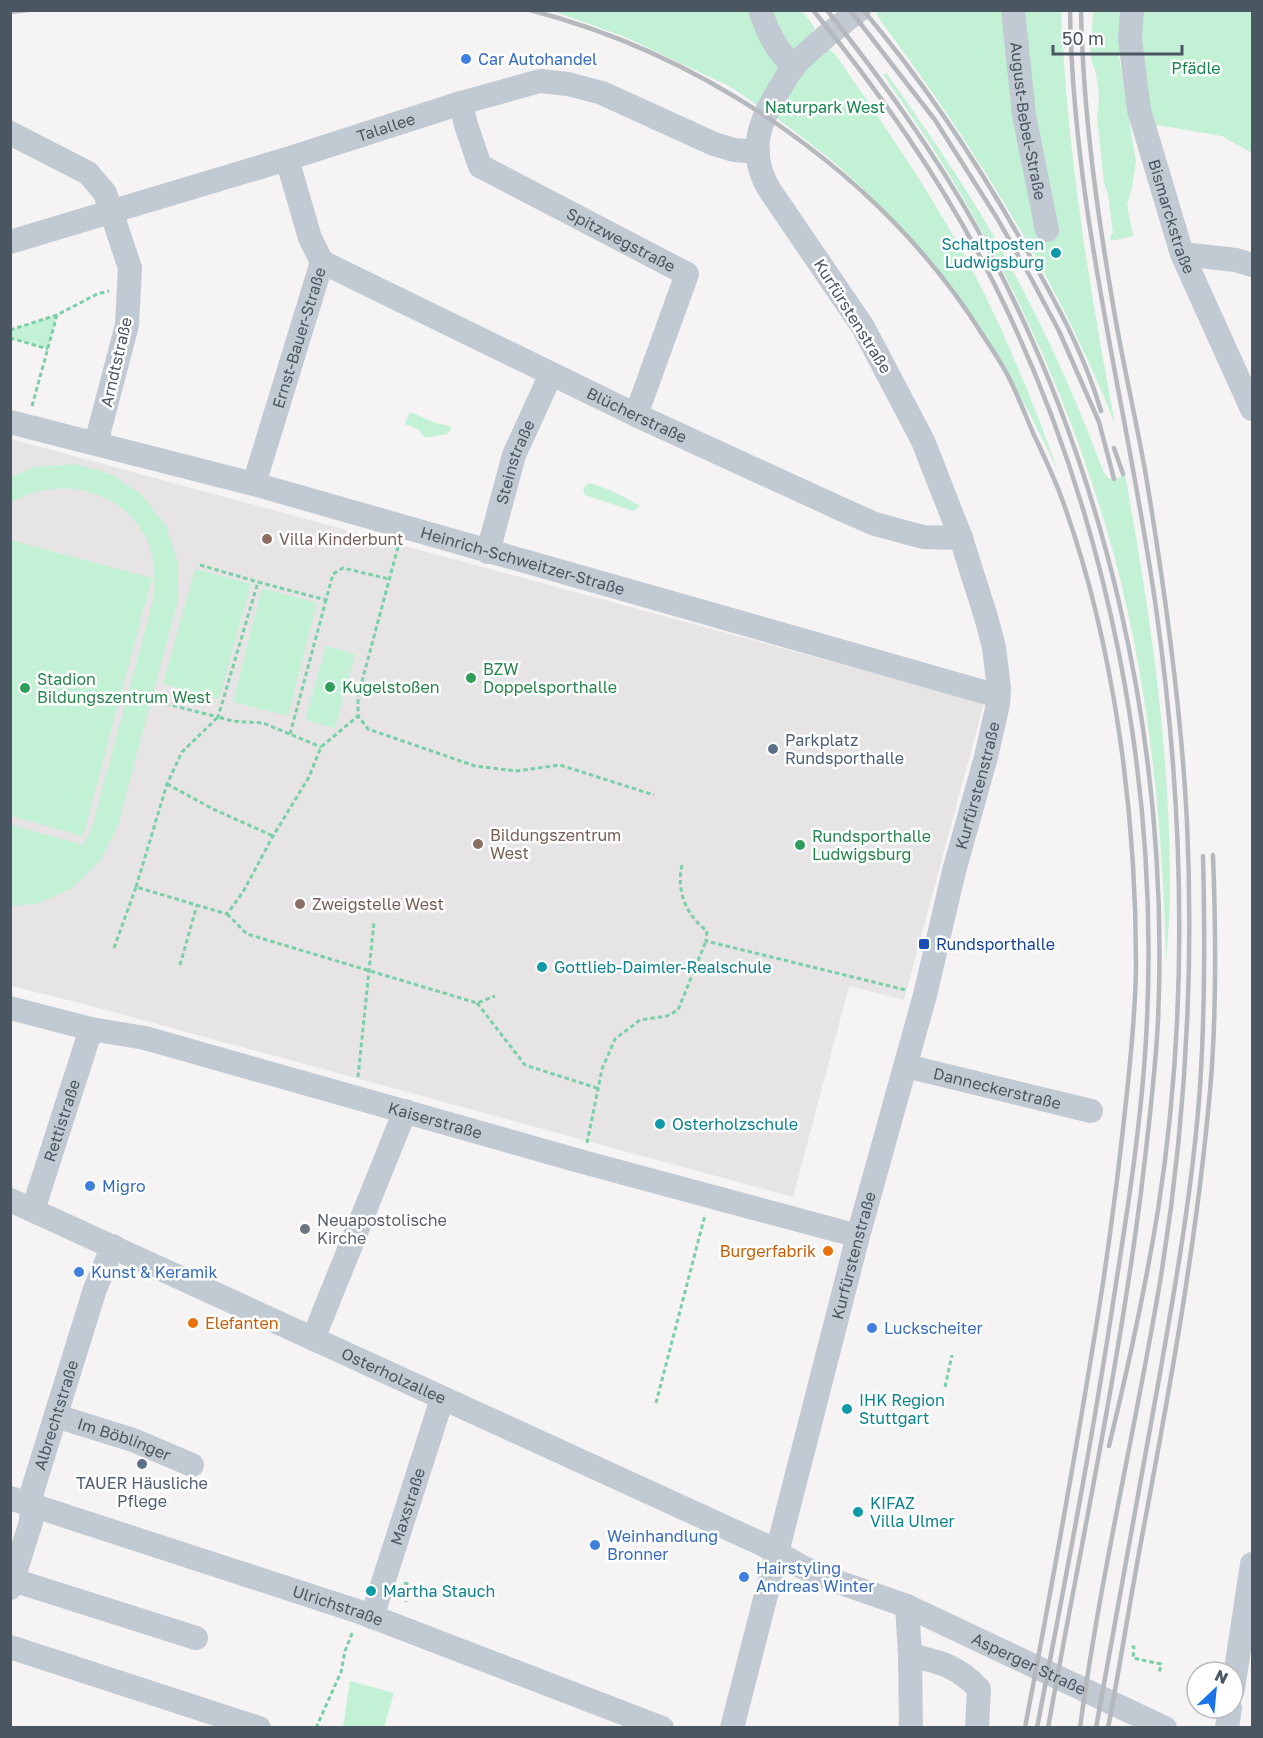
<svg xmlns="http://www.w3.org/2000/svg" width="1263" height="1738" font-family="'Golos Text',sans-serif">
	<rect width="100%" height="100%" fill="#f5f3f3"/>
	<!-- education -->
	<path fill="#e6e4e5" d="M11,439L984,703L904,1000L849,986L793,1197L80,1003L11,986Z"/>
	<!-- green -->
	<path fill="#c3f1d5" d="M879,10L1061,11C1067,150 1089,287 1115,424C1058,279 974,146 880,20L876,13Z
		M553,11H802L815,28L760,107L731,87L625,37Z
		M1093,11H1121L1119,57L1136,162L1132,188L1127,204L1133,236L1111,241L1110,237L1113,233L1108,194L1104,183L1097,117C1100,104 1099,84 1095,70C1094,66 1091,62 1091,57C1089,41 1093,27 1093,11Z
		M1139,11H1252V153L1222,136L1151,124Z
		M827,48L835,54C880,119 925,184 963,253C1001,322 1031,396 1058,471C1005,358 947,268 856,182C831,158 802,137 774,116L801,71Z
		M887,74C924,126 960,178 992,233C1036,310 1073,390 1104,473L1109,479H1117L1122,476L1124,469C1150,610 1171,753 1170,896C1170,919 1167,942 1166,965C1163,828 1150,692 1115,559C1080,429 1025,302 956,186C934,148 908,111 883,74Z
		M57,315L48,349L11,338V330Z
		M410,412L436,423L450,426L451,429L446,435C438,434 432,439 424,437L419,430L405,424Z
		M74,464L111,474L143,496L166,526L178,563V600L118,825L100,861L72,888L36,904L11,906V825L83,845L92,828L154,597C155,576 155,558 146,538C122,488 55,475 11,503V477L35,467Z
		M587,483C598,483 629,499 640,506L633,511L585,495L583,490Z
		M10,540L152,578L83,836L11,816Z
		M195,569L251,584L219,699L163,684Z
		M262,588L317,603L288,716L233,702Z
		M326,646L355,654L335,728L305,720Z
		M350,1681L394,1693L384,1727H343Z"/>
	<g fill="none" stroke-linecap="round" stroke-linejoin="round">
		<!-- path -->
		<path stroke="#7ad0a6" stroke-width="3" stroke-dasharray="4.5 3" stroke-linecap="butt" d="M10,330L57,315L97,294L109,291
			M10,338L48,349
			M32,406L57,315
			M398,547L358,696V716L368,729L475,766L516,771L560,765L654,795
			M200,565L258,582
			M151,700L218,717L258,582L326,600L333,574L343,568L389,579
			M290,734L326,600
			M167,784L213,809L273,836
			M682,865C676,891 686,915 707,931L706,941L906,990
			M136,887L167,784L182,752L218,717L232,721L263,723L321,747
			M227,914L247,934L477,1003L495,996
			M114,948L136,887L227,914L243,892L273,836L309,777L321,747L358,716
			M180,965L197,905
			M477,1003L525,1065L597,1088
			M358,1077L374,922
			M587,1143L602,1069L615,1039L640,1020L667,1016L678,1010L706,941
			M945,1387L952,1355
			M656,1403L705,1215
			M404,1583L409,1584L406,1602
			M1132,1646L1134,1647L1133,1658L1161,1664L1159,1674
			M316,1728L341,1672L345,1651L353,1631"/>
		<!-- minor -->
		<g stroke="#c1cad2" stroke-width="24">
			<path d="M760,10C768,33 776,50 794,67"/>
			<path id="s1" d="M1013,10L1024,115L1047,230"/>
			<path id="s2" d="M1132,10L1130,39L1139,110L1182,254L1252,409"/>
			<path id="s3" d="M461,103L466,125L480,166L687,274L636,415"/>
			<path d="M10,133L88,173L105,193L130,268L127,325L96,443"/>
			<path id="s4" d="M10,242L287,159L461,103L540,81L568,84L602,93L714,144L734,150L758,152"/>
			<path d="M1182,254L1236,260L1252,265"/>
			<path id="s5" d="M322,262L636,415L841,509L875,524L923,537L961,538"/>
			<path id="s6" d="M10,422L254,484L998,696"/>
			<path id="s7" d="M254,484L322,262L310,238L287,159"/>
			<path id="s8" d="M488,552L514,455L551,374"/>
			<path id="s9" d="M10,1008L91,1029L145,1038L583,1162L858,1236"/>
			<path id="s10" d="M906,1066L1091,1111"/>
			<path id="s11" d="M10,1200L762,1544L802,1567L838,1582L907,1606L1165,1728"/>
			<path id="s12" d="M33,1210L91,1029"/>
			<path d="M313,1339L405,1111"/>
			<path id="s13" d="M56,1416L133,1440L192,1465"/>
			<path id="s14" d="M10,1498L360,1612L662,1728"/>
			<path d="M13,1580L196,1638"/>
			<path id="s15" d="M10,1588L31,1522L32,1492L95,1289L113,1246"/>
			<path d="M907,1606L910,1655L911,1728"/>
			<path id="s16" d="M372,1617L442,1399"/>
			<path d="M10,1647L259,1728"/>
			<path d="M910,1655C940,1662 958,1666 979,1689L977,1728"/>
			<path d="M1233,1689L1252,1564"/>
			<path id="s17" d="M732,1728L858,1236L925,995L954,871L986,757L998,704L999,689L994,647L986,617L961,538L923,441L863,327L771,192C747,155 758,122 780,88C785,80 789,72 795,65C814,44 837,28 859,10"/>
			<path d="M1227,1728L1230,1708"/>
		</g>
		<!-- rail -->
		<path stroke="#b5b8bd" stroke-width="4.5" d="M530,10C711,57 885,178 984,337C993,351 1003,365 1010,380C1019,398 1026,417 1034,435C1044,456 1054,477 1062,499C1114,642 1136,812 1136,963C1136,1004 1132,1043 1128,1083C1121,1150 1113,1216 1103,1283C1080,1431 1053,1580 1025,1728
			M813,10C888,102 955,200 1005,306C1109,525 1158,779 1147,1020C1143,1111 1129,1201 1115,1290C1093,1437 1065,1582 1037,1728
			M827,10C881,79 933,150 976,227C1108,466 1170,747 1158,1021C1155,1078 1148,1135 1141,1192C1118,1372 1080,1549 1048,1728
			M850,10L935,120L997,218L1032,280L1059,331L1099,422L1114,479
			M863,10C928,87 983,171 1031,258C1059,308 1085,356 1101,411
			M1070,10C1073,213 1128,409 1156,608C1184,807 1189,1012 1158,1210C1145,1290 1128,1368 1109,1446
			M10,12L28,10
			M1114,448L1123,474
			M1080,1728C1100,1578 1135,1431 1160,1282C1185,1130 1194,975 1187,822C1181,705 1165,590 1146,476C1137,424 1125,373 1116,322C1098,219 1083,115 1081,10
			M1096,1728C1117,1611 1138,1495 1159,1379C1176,1282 1193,1185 1200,1087C1205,1010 1205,933 1203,856
			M1108,1728C1121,1661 1131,1593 1144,1526C1171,1382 1197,1238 1210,1091C1217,1013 1216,934 1213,855"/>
	</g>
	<!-- markers -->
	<g fill="#3f7fe0" stroke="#fff" stroke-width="2">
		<circle cx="466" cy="59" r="6"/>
		<circle cx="90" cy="1186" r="6"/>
		<circle cx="79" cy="1272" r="6"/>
		<circle cx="872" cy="1328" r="6"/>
		<circle cx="595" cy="1545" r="6"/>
		<circle cx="744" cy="1577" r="6"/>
	</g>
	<g fill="#0f9aa8" stroke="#fff" stroke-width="2">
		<circle cx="1056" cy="253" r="6"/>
		<circle cx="542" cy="967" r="6"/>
		<circle cx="660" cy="1124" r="6"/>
		<circle cx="847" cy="1409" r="6"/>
		<circle cx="858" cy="1512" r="6"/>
		<circle cx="371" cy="1591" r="6"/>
	</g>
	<g fill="#8d6e63" stroke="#fff" stroke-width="2">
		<circle cx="267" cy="539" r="6"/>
		<circle cx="478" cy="844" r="6"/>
		<circle cx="300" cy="904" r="6"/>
	</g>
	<g fill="#2e9e5b" stroke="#fff" stroke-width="2">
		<circle cx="471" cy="678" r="6"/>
		<circle cx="330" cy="687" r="6"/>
		<circle cx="25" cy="688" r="6"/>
		<circle cx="800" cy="845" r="6"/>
	</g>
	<g fill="#5c6f8a" stroke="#fff" stroke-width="2">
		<circle cx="773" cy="749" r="6"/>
		<circle cx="142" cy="1464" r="6"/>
	</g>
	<rect fill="#1a4fb4" stroke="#fff" stroke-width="2" x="918" y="938" width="12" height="12" rx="3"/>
	<circle fill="#6b7280" stroke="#fff" stroke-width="2" cx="305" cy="1229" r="6"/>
	<g fill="#e8710a" stroke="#fff" stroke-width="2">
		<circle cx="828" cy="1251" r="6"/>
		<circle cx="193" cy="1323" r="6"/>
	</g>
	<g text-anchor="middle" stroke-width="5" stroke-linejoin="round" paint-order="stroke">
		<!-- shop labels -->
		<g font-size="16" fill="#366cbe" stroke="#fff" text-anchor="start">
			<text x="478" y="65">Car Autohandel</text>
			<text x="102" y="1192">Migro</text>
			<text x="91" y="1278">Kunst &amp; Keramik</text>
			<text x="884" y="1334">Luckscheiter</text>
			<text x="607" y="1542">Weinhandlung<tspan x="607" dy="18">Bronner</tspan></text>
			<text x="756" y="1574">Hairstyling<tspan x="756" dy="18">Andreas Winter</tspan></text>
		</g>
		<!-- park labels -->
		<g font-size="16" fill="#17864f" stroke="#fff">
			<text x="1196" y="74">Pfädle</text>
			<text x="825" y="113">Naturpark West</text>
		</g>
		<!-- street labels -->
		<g font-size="16" fill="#4a5661" stroke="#fff">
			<text dy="6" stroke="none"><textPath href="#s1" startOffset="112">August-Bebel-Straße</textPath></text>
			<text dy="6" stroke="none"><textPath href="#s4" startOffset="393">Talallee</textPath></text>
			<text dy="6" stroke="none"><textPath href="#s2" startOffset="212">Bismarckstraße</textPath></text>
			<text dy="6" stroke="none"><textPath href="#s3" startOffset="225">Spitzwegstraße</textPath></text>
			<text transform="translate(853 316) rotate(58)" y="6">Kurfürstenstraße</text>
			<text dy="6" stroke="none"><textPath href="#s7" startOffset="153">Ernst-Bauer-Straße</textPath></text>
			<text transform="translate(116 362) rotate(-77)" y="6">Arndtstraße</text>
			<text dy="6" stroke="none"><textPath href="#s5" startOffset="350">Blücherstraße</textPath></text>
			<text dy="6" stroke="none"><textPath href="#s8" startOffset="94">Steinstraße</textPath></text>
			<text dy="6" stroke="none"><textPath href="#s6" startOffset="531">Heinrich-Schweitzer-Straße</textPath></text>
			<text dy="6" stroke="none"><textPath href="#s17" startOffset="974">Kurfürstenstraße</textPath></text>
			<text dy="6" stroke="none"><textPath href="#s10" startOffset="94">Danneckerstraße</textPath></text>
			<text dy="6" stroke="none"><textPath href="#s9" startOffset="440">Kaiserstraße</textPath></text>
			<text dy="6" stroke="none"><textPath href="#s12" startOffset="94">Rettistraße</textPath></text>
			<text dy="6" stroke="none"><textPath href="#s17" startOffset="488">Kurfürstenstraße</textPath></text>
			<text dy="6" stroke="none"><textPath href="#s11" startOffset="422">Osterholzallee</textPath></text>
			<text dy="6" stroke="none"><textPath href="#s15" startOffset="180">Albrechtstraße</textPath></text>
			<text dy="6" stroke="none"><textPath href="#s13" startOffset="72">Im Böblinger</textPath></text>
			<text dy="6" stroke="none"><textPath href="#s16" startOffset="116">Maxstraße</textPath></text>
			<text dy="6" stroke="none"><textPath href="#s14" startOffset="345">Ulrichstraße</textPath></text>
			<text dy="6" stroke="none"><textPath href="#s11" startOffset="1120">Asperger Straße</textPath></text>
		</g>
		<!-- culture labels -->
		<g font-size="16" fill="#0d838f" stroke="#fff" text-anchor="start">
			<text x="1044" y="250" text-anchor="end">Schaltposten<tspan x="1044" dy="18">Ludwigsburg</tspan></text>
			<text x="554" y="973">Gottlieb-Daimler-Realschule</text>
			<text x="672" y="1130">Osterholzschule</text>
			<text x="859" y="1406">IHK Region<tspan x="859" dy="18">Stuttgart</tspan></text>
			<text x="870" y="1509">KIFAZ<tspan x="870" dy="18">Villa Ulmer</tspan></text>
			<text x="383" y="1597">Martha Stauch</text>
		</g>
		<!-- education labels -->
		<g font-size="16" fill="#785e54" stroke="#fff" text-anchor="start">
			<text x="279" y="545">Villa Kinderbunt</text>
			<text x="490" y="841">Bildungszentrum<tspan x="490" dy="18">West</tspan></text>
			<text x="312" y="910">Zweigstelle West</text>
		</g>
		<!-- leisure labels -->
		<g font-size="16" fill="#27864d" stroke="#fff" text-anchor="start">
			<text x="483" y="675">BZW<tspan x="483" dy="18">Doppelsporthalle</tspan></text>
			<text x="37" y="685">Stadion<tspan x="37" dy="18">Bildungszentrum West</tspan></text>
			<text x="342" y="693">Kugelstoßen</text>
			<text x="812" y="842">Rundsporthalle<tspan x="812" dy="18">Ludwigsburg</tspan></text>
		</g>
		<!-- service labels -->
		<g font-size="16" fill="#4e5e75" stroke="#fff" text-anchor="start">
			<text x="785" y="746">Parkplatz<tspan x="785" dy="18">Rundsporthalle</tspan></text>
			<text x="142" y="1489" text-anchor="middle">TAUER Häusliche<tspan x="142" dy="18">Pflege</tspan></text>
		</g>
		<!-- transit labels -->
		<g font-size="16" fill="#164399" stroke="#fff" text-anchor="start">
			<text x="936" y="950">Rundsporthalle</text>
		</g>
		<!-- worship labels -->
		<g font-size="16" fill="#5b616d" stroke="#fff" text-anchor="start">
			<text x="317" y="1226">Neuapostolische<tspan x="317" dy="18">Kirche</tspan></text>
		</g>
		<!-- food labels -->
		<g font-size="16" fill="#c56008" stroke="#fff" text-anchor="end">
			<text x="816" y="1257">Burgerfabrik</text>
			<text x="205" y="1329" text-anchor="start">Elefanten</text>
		</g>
	</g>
	<!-- border -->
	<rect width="1263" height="1738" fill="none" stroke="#4a5661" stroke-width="24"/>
	<!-- north arrow -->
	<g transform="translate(1215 1690) rotate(26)"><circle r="28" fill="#ffffff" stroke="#b7bbc0" stroke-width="1.5"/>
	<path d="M0-4.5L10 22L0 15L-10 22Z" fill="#1a73e8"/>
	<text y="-9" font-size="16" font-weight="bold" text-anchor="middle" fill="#4a5661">N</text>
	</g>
	<!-- scale -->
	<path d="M1053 45v9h129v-9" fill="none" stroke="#4a5661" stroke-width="3"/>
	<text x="1062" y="45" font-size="18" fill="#4a5661" stroke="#ffffff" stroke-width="4.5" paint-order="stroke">50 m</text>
</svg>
